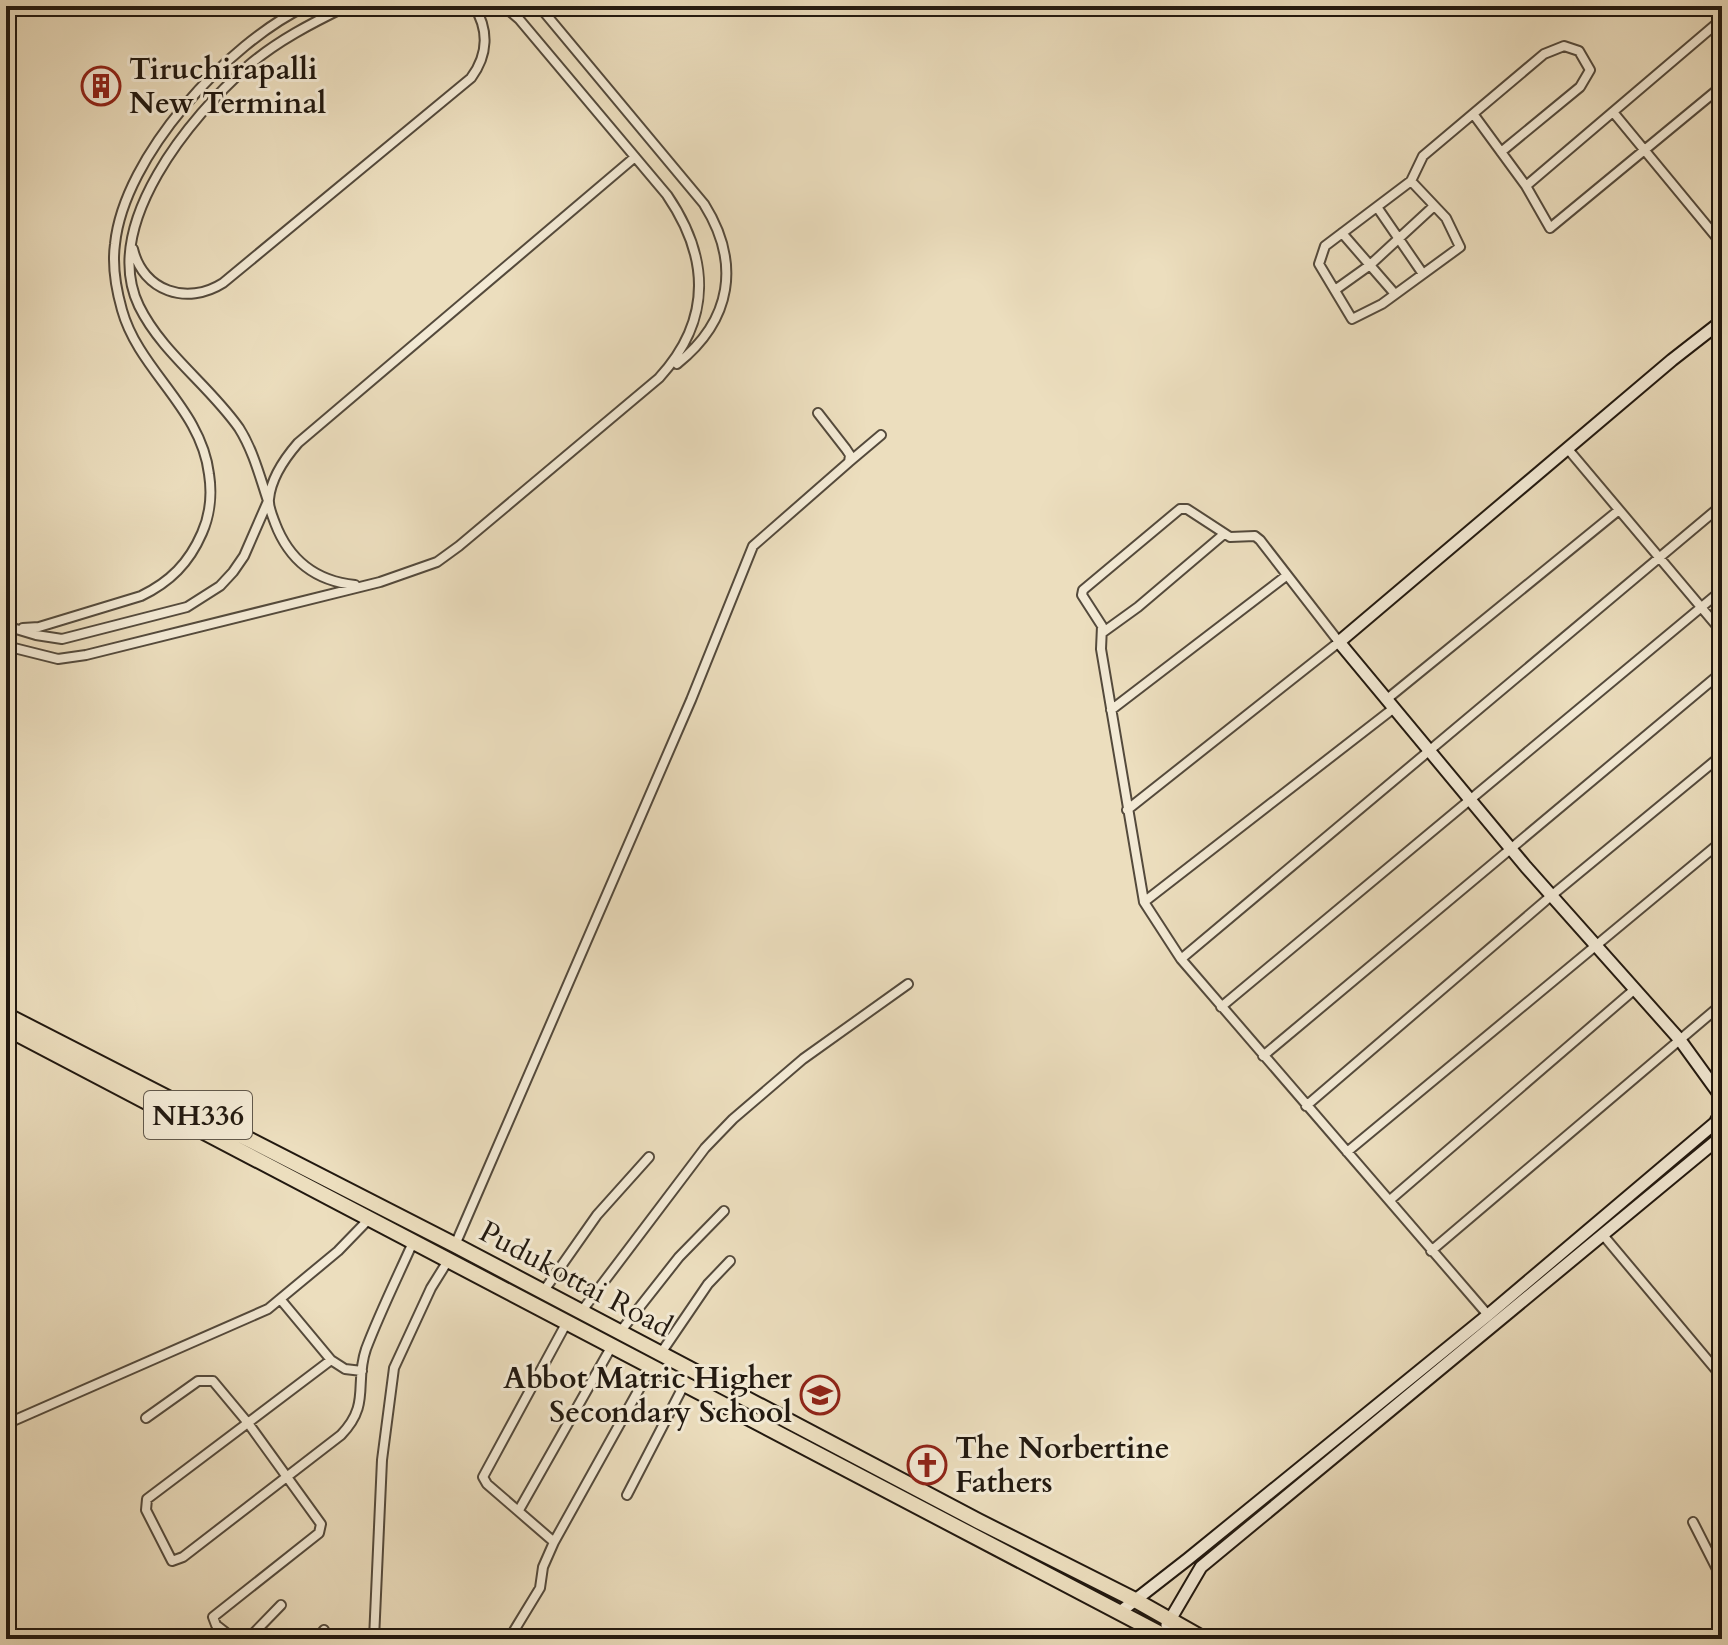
<svg xmlns="http://www.w3.org/2000/svg" width="1728" height="1645" font-family="Cardo,serif">
	<rect width="100%" height="100%" fill="#ecdebe"/>
	<filter id="stains"><feTurbulence type="fractalNoise" baseFrequency=".0025" numOctaves="4"/><feColorMatrix values="0 0 0 0 .2 0 0 0 0 .09 0 0 0 0 .02 0 0 0 .5 -.17"/></filter>
	<radialGradient id="worn" r=".72"><stop offset=".6" stop-color="#630" stop-opacity="0"/><stop offset="1" stop-color="#630" stop-opacity=".3"/></radialGradient>
	<g fill="none" stroke-linecap="round" stroke-linejoin="round">
		<defs>
			<path id="street" d="M539,6L704,204C741,263 732,320 677,364
				M1613,112L1722,244
				M1474,115L1526,186L1550,228L1722,86
				M1411,181L1446,218L1460,247L1382,304L1352,319L1319,264L1325,246L1411,181L1423,156L1544,54L1564,46L1579,51L1590,70L1580,87L1501,152
				M1526,186L1722,19
				M1377,207L1423,274
				M1342,233L1395,294
				M133,249C143,291 187,306 223,283L471,78C488,55 489,30 474,6
				M1335,290L1370,265L1434,206
				M1567,448L1722,632
				M849,462L881,435
				M355,585C315,581 289,560 275,523C272,515 268,506 269,499C271,478 285,458 298,443L635,157
				M6,626L36,635L62,639L187,607L220,586L233,572L244,556L268,501C260,477 253,450 239,428C209,385 162,353 139,306C100,225 191,116 248,66C277,41 312,23 347,6
				M23,628L39,627L141,596C170,582 189,563 202,533C210,515 212,493 209,474C201,408 139,371 122,310C116,289 112,266 115,244C124,156 228,43 306,6
				M1102,633L1138,607L1224,534
				M6,646L58,659L86,655L380,582L437,562L459,546L659,378C712,320 710,258 667,195L519,19L504,6
				M1387,699L1619,510
				M1111,710L1286,576
				M1127,810L1339,642L1260,540L1255,536L1230,537L1187,509H1180L1083,590L1082,595L1102,626L1101,649L1144,902L1181,959L1488,1315
				M1144,902L1394,708
				M1181,959L1722,505
				M1221,1007L1722,590
				M1263,1056L1722,672
				M1306,1106L1551,896L1722,755
				M1347,1152L1722,841
				M1390,1200L1635,989
				M1603,1235L1722,1377
				M455,1245L691,700L753,546L849,462L850,455L846,449L818,413
				M1431,1251L1722,1004
				M543,1292L597,1215L649,1157
				M281,1300L331,1360L345,1369L362,1371
				M581,1312L705,1148L733,1119L803,1059L908,984
				M620,1332L679,1257L724,1211
				M661,1353L708,1284L730,1261
				M331,1360L147,1499L146,1510L172,1561L183,1557L341,1435C371,1404 354,1384 366,1349C380,1312 398,1276 414,1240
				M146,1418L198,1381H213L248,1423L321,1524L319,1533L213,1617L216,1625L234,1639
				M6,1424L268,1309L338,1251L370,1218
				M627,1495L685,1383
				M519,1510L613,1344
				M1693,1522L1722,1579
				M554,1542L487,1484L483,1477L567,1322
				M248,1639L281,1605
				M317,1639L324,1630
				M374,1639L382,1460L394,1368L431,1288L449,1259
				M509,1639L540,1588L543,1567L554,1542L652,1366"/>
			<path id="secondary" d="M1722,321L1672,360L1339,642L1526,867L1680,1040L1722,1098
				M1120,1612L1188,1559L1488,1315L1715,1123L1722,1110
				M1167,1625L1201,1567L1722,1136"/>
			<path id="highway" d="M6,1015L455,1245L978,1521L1135,1600L1204,1639
				M6,1028L1170,1639"/>
		</defs>
		<!-- street casing -->
		<use href="#street" stroke="#544a3c" stroke-width="12"/>
		<!-- secondary casing -->
		<use href="#secondary" stroke="#221910" stroke-width="15"/>
		<!-- highway casing -->
		<use href="#highway" stroke="#221910" stroke-width="18"/>
		<!-- street -->
		<use href="#street" stroke="#f3ead5" stroke-width="8"/>
		<!-- secondary -->
		<use href="#secondary" stroke="#f3ead5" stroke-width="11"/>
		<!-- highway -->
		<use href="#highway" stroke="#ecdebe" stroke-width="14"/>
	</g>
	<!-- icons -->
	<defs>
		<symbol id="building-ring" viewBox="-11 -11 22 22"><circle r="9.5" fill="#f3ead5" stroke="#8f2418" stroke-width="1.5"/><path d="M-4-6H4V6H1V3H-1V6H-4ZM-2.5-4.3h1.7v1.8h-1.7ZM.8-4.3h1.7v1.8H.8ZM-2.5-1h1.7V.8h-1.7ZM.8-1h1.7V.8H.8Z" fill="#8f2418"/></symbol>
		<symbol id="school-ring" viewBox="-11 -11 22 22"><circle r="9.5" fill="#f3ead5" stroke="#8f2418" stroke-width="1.5"/><path d="M0-5L7-2L0 1L-7-2ZM-4 1L0 2.5L4 1V4Q0 6-4 4Z" fill="#8f2418"/></symbol>
		<symbol id="church-ring" viewBox="-11 -11 22 22"><circle r="9.5" fill="#f3ead5" stroke="#8f2418" stroke-width="1.5"/><path d="M-1.2-6h2.4v3.5h3.3v2.4h-3.3V6h-2.4V-.1h-3.3v-2.4h3.3Z" fill="#8f2418"/></symbol>
	</defs>
	<g fill-rule="evenodd">
		<use href="#building-ring" x="79" y="64" width="44" height="44"/>
		<use href="#school-ring" x="798" y="1373" width="44" height="44"/>
		<use href="#church-ring" x="905" y="1443" width="44" height="44"/>
	</g>
	<g text-anchor="middle" stroke-width="6" stroke-linejoin="round" paint-order="stroke">
		<!-- shield labels -->
		<rect fill="#f3ead5" stroke="#61584b" stroke-width="2" x="144" y="1091" width="108" height="48" rx="6"/>
		<g font-size="28" font-weight="bold" fill="#221910">
			<text x="198" y="1125">NH336</text>
		</g>
		<!-- poi labels -->
		<g font-size="30" font-weight="bold" fill="#221910" stroke="#f3ead5" text-anchor="start">
			<text x="129" y="79">Tiruchirapalli<tspan x="129" dy="34">New Terminal</tspan></text>
			<text x="792" y="1388" text-anchor="end">Abbot Matric Higher<tspan x="792" dy="34">Secondary School</tspan></text>
			<text x="955" y="1458">The Norbertine<tspan x="955" dy="34">Fathers</tspan></text>
		</g>
		<!-- street labels -->
		<g font-size="30" fill="#221910" stroke="#f3ead5">
			<text transform="translate(576 1279) rotate(28)" y="10">Pudukottai Road</text>
		</g>
	</g>
	<!-- margin -->
	<rect width="1728" height="1645" fill="none" stroke="#ecdebe" stroke-width="32"/>
	<rect x="8" y="8" width="1712" height="1629" fill="none" stroke="#221910" stroke-width="4"/>
	<rect x="16" y="16" width="1696" height="1613" fill="none" stroke="#221910" stroke-width="2"/>
	<rect width="100%" height="100%" filter="url(#stains)"/>
	<rect width="100%" height="100%" fill="url(#worn)"/>
</svg>
